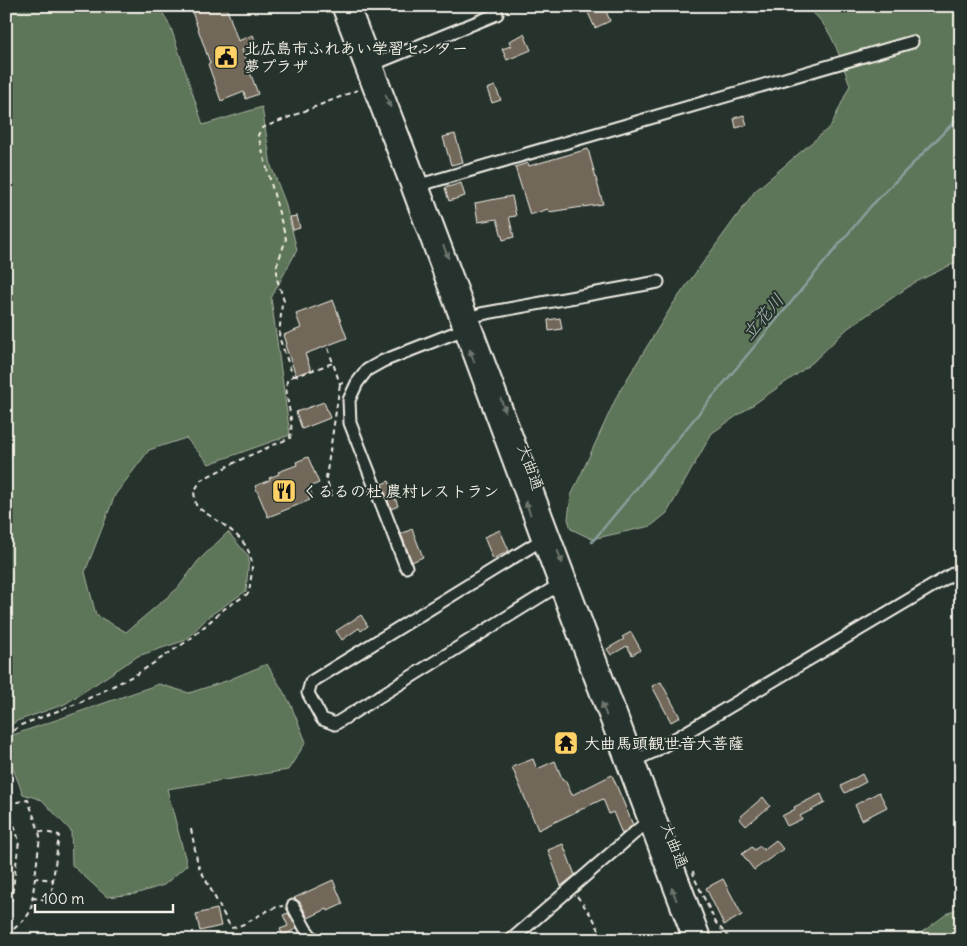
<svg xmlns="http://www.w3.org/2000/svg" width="967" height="946" font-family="Delius,'Klee One',sans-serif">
	<rect width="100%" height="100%" fill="#26332d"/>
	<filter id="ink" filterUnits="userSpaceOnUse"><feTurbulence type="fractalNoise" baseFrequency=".02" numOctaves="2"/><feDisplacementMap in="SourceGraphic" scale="10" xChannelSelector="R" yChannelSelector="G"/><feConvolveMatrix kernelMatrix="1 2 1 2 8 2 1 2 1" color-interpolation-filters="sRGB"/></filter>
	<g filter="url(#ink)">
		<!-- green -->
		<path fill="#5d7458" stroke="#a8b2a0" d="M6,6H159L171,28L203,125L262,107L271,166L285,202L297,250L271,298L290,435L209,464L186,438L149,450L115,495L85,572L96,615L126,632L178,588L198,561L228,532L249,557L246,591L209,616L186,640L138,656L65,704L17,721L6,728Z
			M804,6H961V260L914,283L848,328L813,362L796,375L712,433L667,513L651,526L592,539L571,529L568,519L571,496L618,394L673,304L755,191L831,126L850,85C839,56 832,24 804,6Z
			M267,664L290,703L306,742L288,770L167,789L187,865L164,885L135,894L107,897L72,865L71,831L42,800L23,794L6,751V743L10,736L159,684L189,693L226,681Z
			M961,907V940H903C908,934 916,935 922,932C935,924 946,912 961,907Z"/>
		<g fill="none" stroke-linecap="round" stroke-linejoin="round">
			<!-- stream -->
			<path stroke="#8a9e9c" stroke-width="2.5" d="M592,542L871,206L961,115"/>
		</g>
		<!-- building -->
		<path fill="#72685a" stroke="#f4f1e8" d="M190,6H226L238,41L253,35L257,45L242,50L258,94L246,99L244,92L221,101L208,64L210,63Z
			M585,6H604L610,21L595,28Z
			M524,34L531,50L507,60L502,49L511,46L509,41Z
			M495,86L501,100L492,103L487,89Z
			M744,115L747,125L736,128L734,118Z
			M455,134L463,162L451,165L443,137Z
			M588,149L603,204L549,212L548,209L530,215L515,167L528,163L529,166Z
			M461,183L465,196L449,201L445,188Z
			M512,196L516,216L509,217L514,237L503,240L497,219L478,222L475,203Z
			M297,216L300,228L293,230L290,217Z
			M333,300L347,338L305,354L311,370L296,375L285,345L287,344L284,335L301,328L296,314Z
			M560,318L562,329L549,331L548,320Z
			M324,402L330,418L302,429L296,412Z
			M308,457L319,483L309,487L312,495L308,496L310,500L268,517L255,486L270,480L269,478L279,474L278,472L297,465L296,462Z
			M389,481L398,506L391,509L382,484Z
			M412,529L423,557L412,562L401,534Z
			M500,530L509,551L493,559L484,537Z
			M361,615L368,626L361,631L359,628L342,640L336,631Z
			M631,632L641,650L632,655L627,646L611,655L607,649L624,639L622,637Z
			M661,682L680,717L671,722L652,686Z
			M570,735L575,745L563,751L558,741Z
			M533,759L537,769L555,761L563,781L565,780L572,795L612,775L633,825L622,834L613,812L609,814L603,799L538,830L512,767Z
			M862,774L866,782L845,793L841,786Z
			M879,792L887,807L862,820L855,805Z
			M821,794L825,803L800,816L802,819L787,826L782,816L795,809L794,807Z
			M763,797L770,806L746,826L739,818Z
			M776,840L783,849L754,870L742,854L752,847L754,850L760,846L763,850Z
			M563,844L575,875L561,886L548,850Z
			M723,879L742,915L724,925L706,888Z
			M333,880L343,904L328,911L327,909L308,918L300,902L294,898Z
			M217,909L221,926L200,931L196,914Z
			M288,913L297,928L283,936L280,929L288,926L283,915Z"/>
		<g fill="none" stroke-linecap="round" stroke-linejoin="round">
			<defs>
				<path id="minor" d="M374,64L497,14
					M413,187L912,42
					M540,541L311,682L308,693L322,719L335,724L557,586
					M406,567L350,423L349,400L357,383L367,370L383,361L462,330L471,318L481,314L658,282
					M629,763L653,752L961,569
					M293,906L306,930L314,940
					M511,940L647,822"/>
				<path id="major" d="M339,6L409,188L540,541L691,940
					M352,6L421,185L704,940"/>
			</defs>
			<!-- minor casing -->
			<use href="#minor" stroke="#f4f1e8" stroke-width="15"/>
			<!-- major casing -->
			<use href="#major" stroke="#f4f1e8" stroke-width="18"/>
			<!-- path -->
			<path stroke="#f4f1e8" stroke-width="2" stroke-dasharray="5 4" stroke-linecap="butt" d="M328,348L340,384L345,382
				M293,376H296L333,363
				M332,496L326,478L340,384
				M6,736L21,725L81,702L137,674L189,640L224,609L249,593C250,584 252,574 252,565C250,537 221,524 200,509L196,505L194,492L201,480L246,457L290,438C295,417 284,401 287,381L293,376L279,337L282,303L284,301L277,279V265L286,239L258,135L262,128L360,89
				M191,829L198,865L231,928C250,925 264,908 283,906
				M693,871L694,877L716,923L731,940
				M577,896L593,918L604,940
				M32,898L51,900L53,880L35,878
				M6,908L11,904L19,841L8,804L28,800L39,831L59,835L53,880
				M7,935L26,918L31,910L40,837L39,831"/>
			<!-- minor -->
			<use href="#minor" stroke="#26332d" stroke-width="11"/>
			<!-- major -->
			<use href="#major" stroke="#26332d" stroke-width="14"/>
		</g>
		<!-- one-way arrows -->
		<defs><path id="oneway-solid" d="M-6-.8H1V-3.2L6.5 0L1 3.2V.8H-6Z" transform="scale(1.25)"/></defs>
		<g fill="#6e766e">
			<use href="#oneway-solid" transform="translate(388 101) rotate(69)"/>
			<use href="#oneway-solid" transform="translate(446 252) rotate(69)"/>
			<use href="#oneway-solid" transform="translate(472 356) rotate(-110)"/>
			<use href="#oneway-solid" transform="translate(503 405) rotate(70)"/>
			<use href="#oneway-solid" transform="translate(528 508) rotate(-110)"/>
			<use href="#oneway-solid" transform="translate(560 557) rotate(69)"/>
			<use href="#oneway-solid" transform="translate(604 709) rotate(-110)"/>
			<use href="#oneway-solid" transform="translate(674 894) rotate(-111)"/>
		</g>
	</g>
	<!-- icons -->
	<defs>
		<symbol id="civic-square" viewBox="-11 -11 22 22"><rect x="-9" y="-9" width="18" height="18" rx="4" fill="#ffd166" stroke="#26332d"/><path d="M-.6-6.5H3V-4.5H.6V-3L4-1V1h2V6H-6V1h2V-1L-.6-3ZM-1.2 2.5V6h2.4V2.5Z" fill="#111"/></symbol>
		<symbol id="restaurant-square" viewBox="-11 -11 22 22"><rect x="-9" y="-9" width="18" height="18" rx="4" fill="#ffd166" stroke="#26332d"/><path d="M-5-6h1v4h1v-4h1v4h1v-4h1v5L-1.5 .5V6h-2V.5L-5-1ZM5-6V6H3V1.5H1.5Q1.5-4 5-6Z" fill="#111"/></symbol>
		<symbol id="temple-square" viewBox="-11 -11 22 22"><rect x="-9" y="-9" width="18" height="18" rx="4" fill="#ffd166" stroke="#26332d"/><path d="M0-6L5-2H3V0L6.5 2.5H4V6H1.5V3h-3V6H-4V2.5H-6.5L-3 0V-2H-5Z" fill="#111"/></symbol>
	</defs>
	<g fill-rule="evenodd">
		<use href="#civic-square" x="212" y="43" width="28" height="28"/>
		<use href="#restaurant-square" x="270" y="477" width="28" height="28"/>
		<use href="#temple-square" x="552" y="729" width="28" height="28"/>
	</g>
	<g text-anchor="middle" stroke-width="4" stroke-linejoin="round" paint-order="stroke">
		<!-- poi labels -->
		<g font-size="16" font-weight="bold" fill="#f4f1e8" stroke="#26332d" text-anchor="start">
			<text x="244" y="54">北広島市ふれあい学習センター<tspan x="244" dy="18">夢プラザ</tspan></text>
			<text x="302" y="497">くるるの杜 農村レストラン</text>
			<text x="584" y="749">大曲馬頭観世音大菩薩</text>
		</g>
		<!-- street labels -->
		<g font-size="16" fill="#f4f1e8" stroke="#26332d">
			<text transform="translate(531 467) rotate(70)" y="6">大曲通</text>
			<text transform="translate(675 845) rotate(69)" y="6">大曲通</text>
		</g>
		<!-- water labels -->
		<g font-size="18" font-style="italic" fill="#aebab6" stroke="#26332d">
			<text transform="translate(763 317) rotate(-50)" y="6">立花川</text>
		</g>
	</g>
	<!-- margin -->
	<rect width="967" height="946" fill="none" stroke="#26332d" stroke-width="25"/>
	<rect x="12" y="12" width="942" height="921" fill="none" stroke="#f4f1e8" stroke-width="2" filter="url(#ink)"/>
	<!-- scale -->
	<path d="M35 904v8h138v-8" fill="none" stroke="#f4f1e8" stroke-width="2.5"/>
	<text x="42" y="904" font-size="15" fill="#f4f1e8" stroke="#26332d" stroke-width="4" paint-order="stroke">100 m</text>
</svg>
